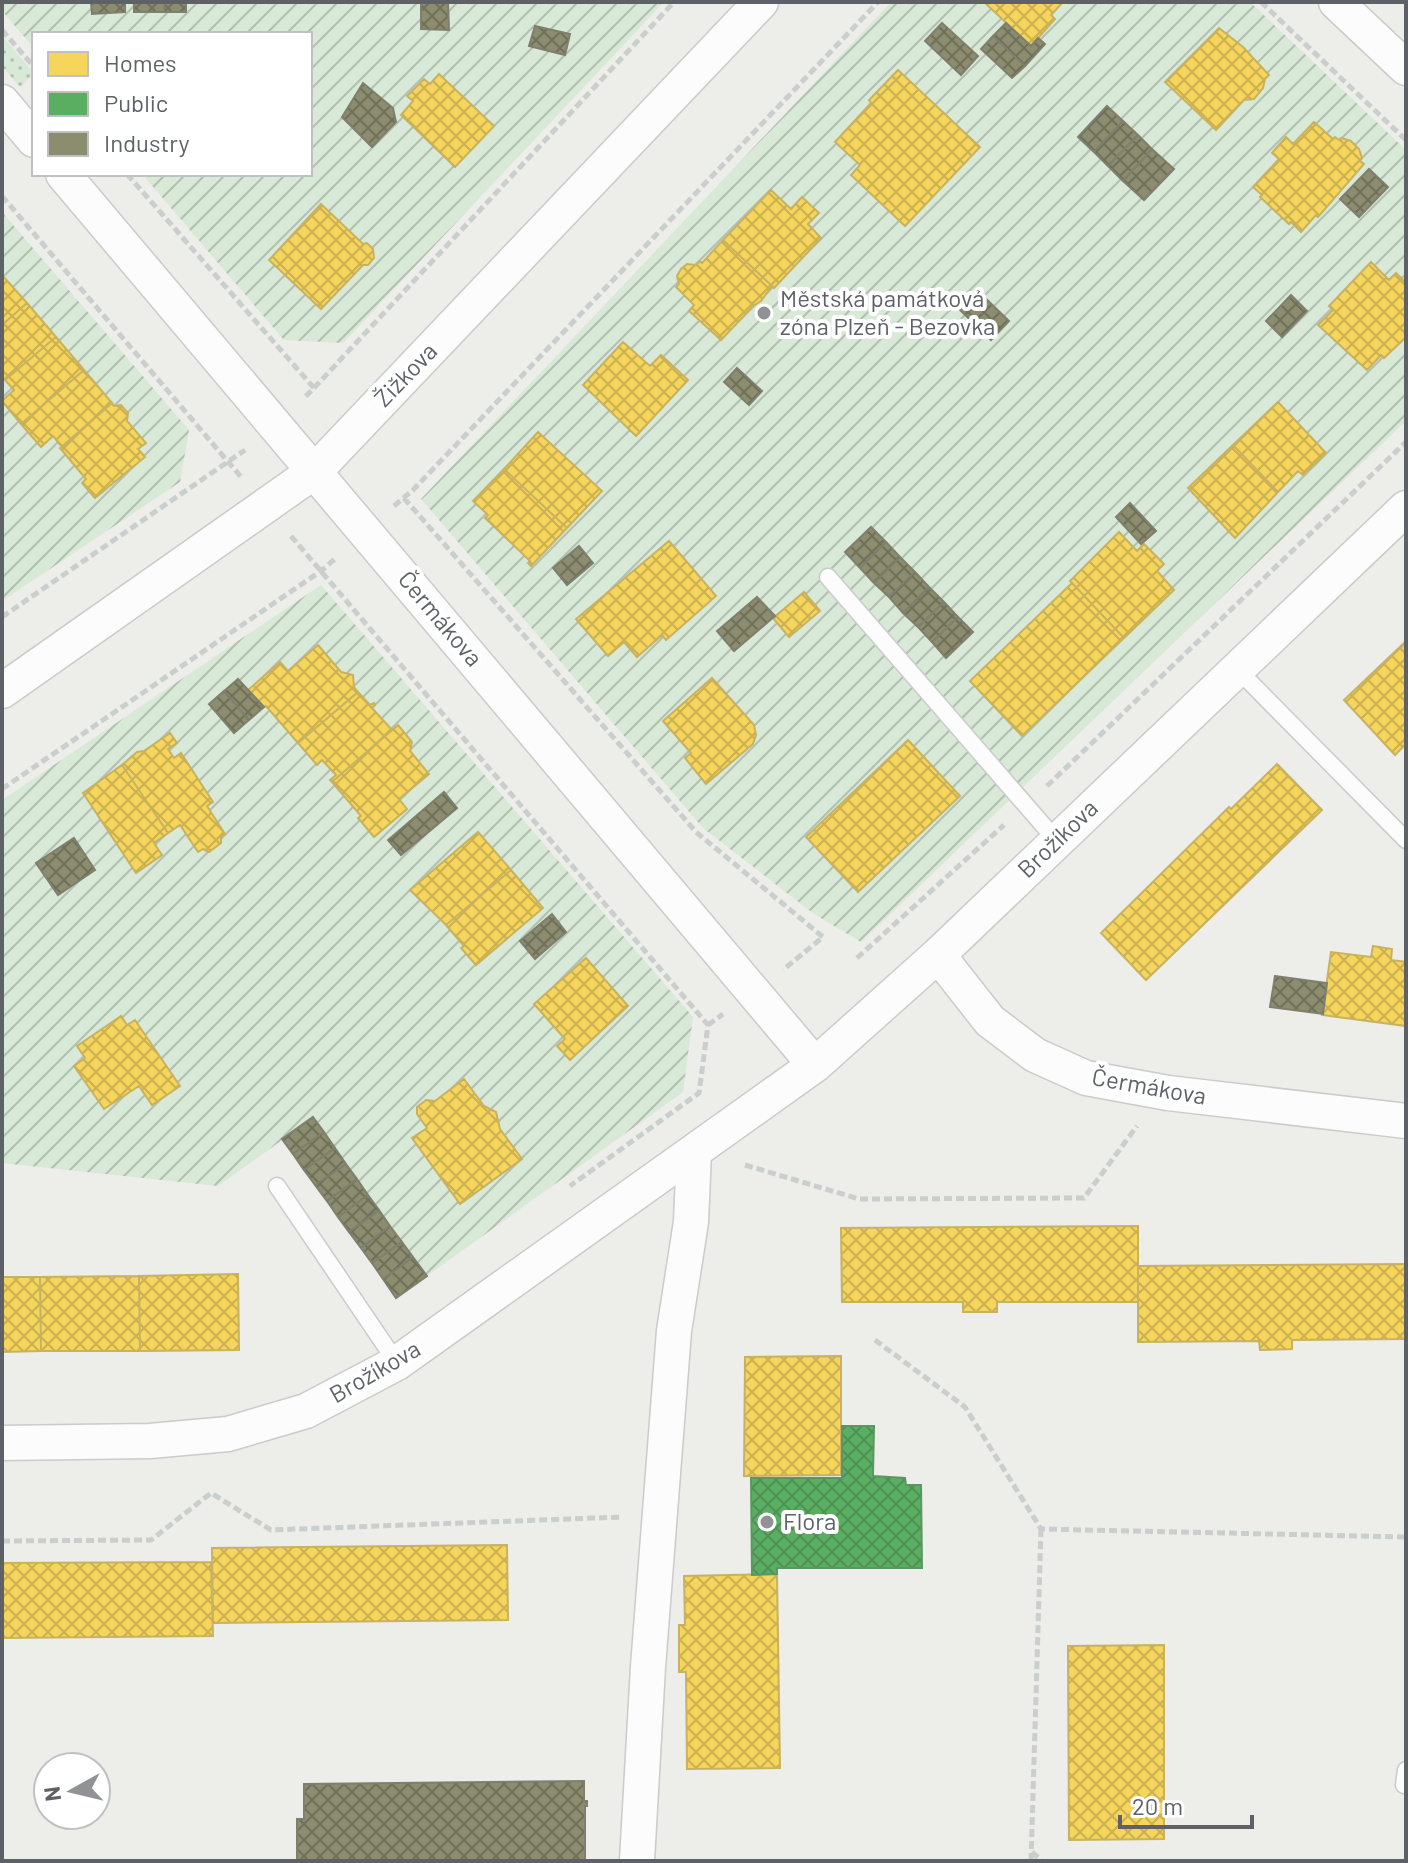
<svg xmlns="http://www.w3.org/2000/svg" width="1408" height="1863" font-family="Barlow,sans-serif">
	<defs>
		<pattern id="grass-dots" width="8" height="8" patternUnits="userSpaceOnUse" patternTransform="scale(2)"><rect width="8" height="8" fill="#d8e9d7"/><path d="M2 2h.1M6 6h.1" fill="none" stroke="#b2c0b2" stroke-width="1.8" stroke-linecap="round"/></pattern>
		<pattern id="garden-furrows" width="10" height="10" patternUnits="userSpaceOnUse" patternTransform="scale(2)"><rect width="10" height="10" fill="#d8e9d7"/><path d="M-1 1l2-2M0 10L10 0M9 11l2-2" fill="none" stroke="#b2c0b2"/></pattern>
		<pattern id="homes-cross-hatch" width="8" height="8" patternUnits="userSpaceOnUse" patternTransform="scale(2)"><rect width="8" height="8" fill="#f6d55c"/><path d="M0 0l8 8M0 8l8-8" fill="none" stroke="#cab050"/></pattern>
		<pattern id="public-cross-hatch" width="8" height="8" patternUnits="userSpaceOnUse" patternTransform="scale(2)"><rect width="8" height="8" fill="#5aae61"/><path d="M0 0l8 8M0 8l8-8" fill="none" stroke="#4e9154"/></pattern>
		<pattern id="industry-cross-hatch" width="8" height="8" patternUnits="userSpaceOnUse" patternTransform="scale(2)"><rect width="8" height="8" fill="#8c8c6e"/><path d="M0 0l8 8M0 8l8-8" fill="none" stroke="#70705a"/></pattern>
	</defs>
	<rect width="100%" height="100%" fill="#edede9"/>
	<!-- grass -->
	<path fill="url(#grass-dots)" d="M2,36L34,73L22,86H19L2,66Z"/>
	<!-- garden -->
	<path fill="url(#garden-furrows)" d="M2,2H664L343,343L284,340L142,174H310V34H34V48L2,11Z
		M891,2H1250L1406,150V421L861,942L814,914L703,828L421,499Z
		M2,212L189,430L180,482L2,601Z
		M321,585L693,1017L683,1092L427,1276L313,1118L218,1186L2,1163V800Z"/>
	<!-- homes -->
	<path fill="url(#homes-cross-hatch)" stroke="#c8b25f" stroke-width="2" d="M984,2H1063L1051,15L1055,19L1031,46Z
		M1219,28L1243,47L1269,75L1265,79L1263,88L1254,99L1244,100L1216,130L1165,82Z
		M898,70L980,147L905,226L851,175L860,165L835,142L871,103L869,100Z
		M439,74L494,126L455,167L401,115L413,101L407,96L424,79L430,84Z
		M1314,122L1333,139L1335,137L1339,140L1341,138L1351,141L1359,149L1362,158L1360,161L1364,164L1318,217L1316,215L1301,232L1291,222L1289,224L1260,197L1262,195L1253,187L1279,159L1272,153L1286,137L1293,144Z
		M771,190L791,209L802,197L819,213L808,224L821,238L774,288L723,240Z
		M321,204L363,244L367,243L373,249L374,258L368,265H363L321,309L269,260Z
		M723,240L772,286L761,301L753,306L721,340L689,311L694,305L676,287L679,284L677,276L681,269L687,264L696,265L700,261L702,263Z
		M1371,262L1389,280L1396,273L1406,283V337L1384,358L1381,355L1367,370L1318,325L1333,310L1329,306Z
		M2,275L27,303L2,325Z
		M27,303L56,337L5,380L2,376V325Z
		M56,337L84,370L21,424L2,401L14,390L5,380Z
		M623,342L650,366L661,355L688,380L636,436L583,385Z
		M84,370L112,403L62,447L53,436L41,447L21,424Z
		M1278,402L1326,453L1303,475L1298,471L1278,492L1233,445Z
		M112,403L114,406L121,405L128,413L127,421L146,443L138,449L145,457L95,498L82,483L86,479L60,448Z
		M538,432L602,491L567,528L504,469Z
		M1233,445L1278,492L1235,538L1188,488Z
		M504,469L567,528L531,566L528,563L530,561L485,518L488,515L473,501Z
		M1119,532L1137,551L1144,544L1164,564L1157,571L1174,590L1124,638L1070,581Z
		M669,541L716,596L666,640L662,635L637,657L624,642L608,656L576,619Z
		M1072,583L1124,638L1022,736L970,681Z
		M804,592L820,611L789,637L773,618Z
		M1406,641V744L1395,755L1344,700Z
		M318,645L341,672L353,675L354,687L358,692L298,743L266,706L264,707L248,690L280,662L288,671Z
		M712,678L754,725L756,735L753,744L706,784L685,758L691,753L663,721Z
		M358,692L370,705L374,703L375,705L372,708L392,730L332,782L330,780L336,775L322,760L317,765L298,743Z
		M398,725L412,742L410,751L429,774L399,799L407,809L374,837L358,818L361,816L332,782Z
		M170,733L177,743L168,749L174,758L181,753L213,802L207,806L225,834L221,837V843L209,852L203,849L198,852L180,825L168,833L122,765L137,752L144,751Z
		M908,740L960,796L858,892L806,837Z
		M1277,764L1322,810L1146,980L1101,933L1229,807L1231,809Z
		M122,765L168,833L154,843L162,855L136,873L83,793Z
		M478,832L511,870L446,925L410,890Z
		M511,870L543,908L476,965L461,948L464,946L446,925Z
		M1373,946L1392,949L1391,960L1406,962V1026L1322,1015L1331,952L1371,957Z
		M586,958L628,1006L570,1060L557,1046L565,1039L534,1004Z
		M121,1016L127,1025L135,1020L180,1086L152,1105L139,1086L104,1109L74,1066L85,1058L77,1046Z
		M464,1079L484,1106L496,1112L500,1129L522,1159L460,1204L412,1138L427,1128L417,1114V1107L426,1100L435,1101Z
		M1138,1226V1302H997V1312H963V1302H842L841,1228Z
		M1406,1264V1339L1292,1340V1349L1260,1350L1259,1341L1138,1342V1266Z
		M238,1274L239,1350L140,1351L139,1276Z
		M139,1276L140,1351H41L40,1277Z
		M2,1277H40L41,1351L2,1352Z
		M841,1356V1475L744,1476L745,1357Z
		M507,1545L508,1620L213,1623L212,1548Z
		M211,1562L213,1636L2,1638V1563Z
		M777,1574L780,1768L687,1769L686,1672H679V1625H685L684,1576Z
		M1164,1645V1839L1069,1840L1068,1646Z"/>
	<!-- public -->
	<path fill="url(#public-cross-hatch)" stroke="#5b9762" stroke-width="2" d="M842,1426H874L873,1476L905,1478L906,1485H921L922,1568H777V1574L752,1575L751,1478H842Z"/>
	<!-- industry -->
	<path fill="url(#industry-cross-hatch)" stroke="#7e7f6c" stroke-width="2" d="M91,2H125V12L92,14Z
		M134,2H164V12H134Z
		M164,2H186V12H164Z
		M421,2H448L449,30L421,29Z
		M942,23L978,56L961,75L925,41Z
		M1006,23L1031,46L1038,38L1045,44L1025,66L993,36Z
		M535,26L570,34L565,55L529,46Z
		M993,36L1025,66L1012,78L981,49Z
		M363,83L393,108L396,122L372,147L342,117Z
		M1107,106L1123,121L1094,152L1078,137Z
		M1123,121L1138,135L1108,166L1094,152Z
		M1138,135L1152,149L1123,181L1108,166Z
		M1152,149L1174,169L1144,200L1123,181Z
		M1369,169L1388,187L1359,217L1340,199Z
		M978,291L1009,321L991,340L960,310Z
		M1291,295L1307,311L1282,337L1266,321Z
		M737,368L762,391L749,405L724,382Z
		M1130,503L1156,531L1141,544L1116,517Z
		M871,527L886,542L860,568L845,552Z
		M886,542L900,557L874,583L860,568Z
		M579,546L593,563L567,585L553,568Z
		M900,557L915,572L889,597L874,583Z
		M915,572L929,587L903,613L889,597Z
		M929,587L944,602L918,627L903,613Z
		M757,597L775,616L734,651L717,631Z
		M944,602L958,617L932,642L918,627Z
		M958,617L973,632L946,658L932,642Z
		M238,679L264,707L249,720L224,691Z
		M224,691L249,720L234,733L209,704Z
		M444,792L457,808L401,855L388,840Z
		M74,838L95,870L58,895L36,863Z
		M552,914L566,932L535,959L520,941Z
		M1275,976L1327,983L1323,1014L1270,1007Z
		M313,1117L324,1132L293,1154L282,1139Z
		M324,1132L335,1148L304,1170L293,1154Z
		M335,1148L346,1164L315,1185L304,1170Z
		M346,1164L357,1179L327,1201L315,1185Z
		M357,1179L368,1195L338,1217L327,1201Z
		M368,1195L379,1210L349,1232L338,1217Z
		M379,1210L390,1226L361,1248L349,1232Z
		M390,1226L402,1242L372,1263L361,1248Z
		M402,1242L413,1257L383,1279L372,1263Z
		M413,1257L427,1276L396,1298L383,1279Z
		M584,1781V1801H587V1806H585V1861H297V1819H304V1784Z"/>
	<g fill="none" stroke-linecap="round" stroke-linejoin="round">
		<defs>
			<path id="lane" d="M828,577L1056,840
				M1237,669L1406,840
				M277,1186L397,1363
				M1404,1785L1406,1770"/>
			<path id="street" d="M1336,2L1406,68
				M2,102L34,140
				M63,174L815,1065
				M2,691L315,471L761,2
				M938,955L990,1021L1035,1055L1086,1078L1168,1093L1406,1121
				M2,1443L150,1441L228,1434L306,1411L397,1363L815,1065L938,955L1406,508
				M637,1861L648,1667L674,1331L691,1222L694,1152"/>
		</defs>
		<!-- lane casing -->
		<use href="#lane" stroke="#cacbca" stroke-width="19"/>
		<!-- street casing -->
		<use href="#street" stroke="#cacbca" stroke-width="37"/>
		<!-- path -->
		<path stroke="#cacecc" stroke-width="5" stroke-dasharray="8 4" stroke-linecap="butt" d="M1261,2L1406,140
			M2,30L34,67
			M127,174L314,388L304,398
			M2,196L241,477
			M314,388L674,2
			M404,498L696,832L823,937L783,970
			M394,506L413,490L878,2
			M291,536L708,1025L699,1093L570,1186
			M2,617L245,450
			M1047,786L1406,442
			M2,789L321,571L336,558
			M857,958L1004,825
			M708,1025L723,1014
			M745,1165L859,1199L1084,1198L1137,1126
			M875,1340L965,1407L1041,1529L1406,1537
			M2,1541L151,1540L211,1493L271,1530L623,1517
			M1032,1852L1042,1861
			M1031,1861L1041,1529"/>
		<!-- lane -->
		<use href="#lane" stroke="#fcfcfc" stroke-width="16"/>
		<!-- street -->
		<use href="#street" stroke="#fcfcfc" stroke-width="34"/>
	</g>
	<!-- markers -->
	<g fill="#909294" stroke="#fff" stroke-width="3">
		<circle cx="764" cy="313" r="8"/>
		<circle cx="767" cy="1522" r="8"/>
	</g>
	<g text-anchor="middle" stroke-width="8" stroke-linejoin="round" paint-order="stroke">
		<!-- poi labels -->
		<g font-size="24" fill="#5e6166" stroke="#fff" text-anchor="start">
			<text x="780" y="307">Městská památková<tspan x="780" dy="28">zóna Plzeň - Bezovka</tspan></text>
			<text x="783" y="1530">Flora</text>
		</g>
		<!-- street labels -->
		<g font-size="24" fill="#5e6166" stroke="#fff">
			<text transform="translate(406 375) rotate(-46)" y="8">Žižkova</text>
			<text transform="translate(440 619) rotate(50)" y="8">Čermákova</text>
			<text transform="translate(1058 839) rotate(-44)" y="8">Brožíkova</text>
			<text transform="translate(1149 1087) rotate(10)" y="8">Čermákova</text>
			<text transform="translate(375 1372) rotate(-30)" y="8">Brožíkova</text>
		</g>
	</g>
	<!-- border -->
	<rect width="1408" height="1863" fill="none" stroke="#5e6166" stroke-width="8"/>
	<!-- legend -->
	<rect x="32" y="32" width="280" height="144" fill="#ffffff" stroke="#bfc0c2" stroke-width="2"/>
	<rect x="48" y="52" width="40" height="24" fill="#f6d55c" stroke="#bfc0c2" stroke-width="2"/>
	<text x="104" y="72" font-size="24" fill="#5e6166">Homes</text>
	<rect x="48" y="92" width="40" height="24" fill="#5aae61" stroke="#bfc0c2" stroke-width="2"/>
	<text x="104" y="112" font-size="24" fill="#5e6166">Public</text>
	<rect x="48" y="132" width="40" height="24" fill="#8c8c6e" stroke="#bfc0c2" stroke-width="2"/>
	<text x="104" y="152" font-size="24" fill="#5e6166">Industry</text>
	<!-- north arrow -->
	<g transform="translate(72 1791) rotate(262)"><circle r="38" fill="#ffffff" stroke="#bfc0c2" stroke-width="2"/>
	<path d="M0-6L14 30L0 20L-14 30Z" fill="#909294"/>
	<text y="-12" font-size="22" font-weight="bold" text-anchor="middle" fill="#5e6166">N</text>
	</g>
	<!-- scale -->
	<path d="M1120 1815v12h132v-12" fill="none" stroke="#5e6166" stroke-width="4"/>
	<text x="1132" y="1815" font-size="24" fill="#5e6166" stroke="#ffffff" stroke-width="6" paint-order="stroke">20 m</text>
</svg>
